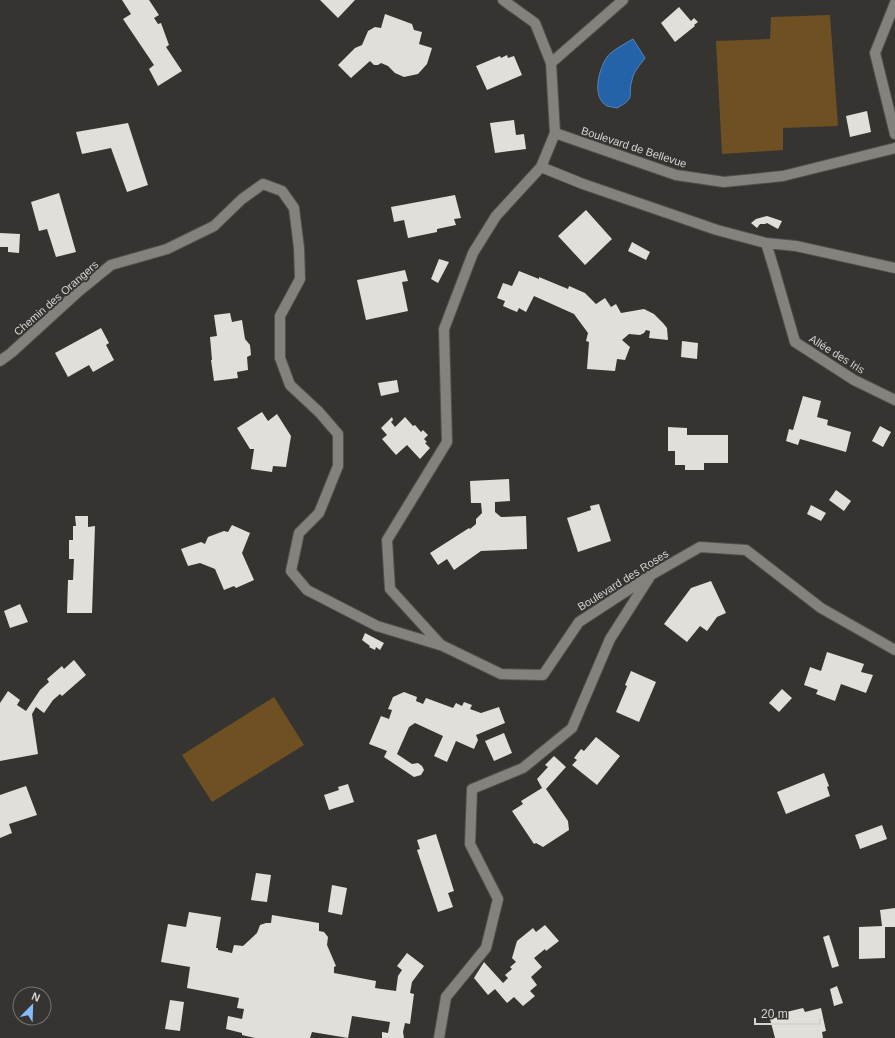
<svg xmlns="http://www.w3.org/2000/svg" width="895" height="1038" font-family="Arial,sans-serif">
	<rect width="100%" height="100%" fill="#363431"/>
	<!-- green -->
	<path fill="#6e5022" d="M830,15L838,126L783,128V150L722,154L716,41L770,39L771,17Z
		M274,697L304,745L212,802L182,755Z"/>
	<!-- water -->
	<path fill="#2462a9" stroke="#5984b5" d="M633,39L645,58C641,64 633,72 632,80C627,97 637,97 617,108C614,107 610,107 607,106C591,97 599,69 607,57C611,51 626,43 633,39Z"/>
	<!-- building -->
	<path fill="#e2dfda" d="M122,0H149L159,15L154,18L158,24L161,23L169,45L166,47L182,71L158,86L149,69L154,65L123,19L131,14Z
		M320,0H355L338,18Z
		M679,7L691,21L694,18L698,22L694,25L695,26L675,42L661,23Z
		M385,14L412,24L414,30L422,32L419,44L432,48L427,64L418,74L404,77L395,73L388,66L381,63L378,65H374L370,61L351,78L338,65L355,48L362,45L368,31L375,27L381,28Z
		M507,55L508,58L514,56L522,75L487,90L476,66L500,56L501,58Z
		M867,111L871,132L850,137L846,116Z
		M514,120L516,135L524,134L526,149L495,153L490,123Z
		M128,123L148,185L127,192L111,148L82,154L76,132Z
		M59,193L76,252L56,257L47,229L39,231L31,202Z
		M455,195L461,218L454,219L456,225L437,229V232L408,238L404,220L394,222L391,207Z
		M586,210L612,239L585,265L558,236Z
		M767,216L782,221L778,229L767,223L765,224H760L757,228L751,223L756,219Z
		M0,233L20,234L19,253L8,252V247H0Z
		M632,242L650,252L646,260L628,251Z
		M439,259L449,262L438,283L431,279Z
		M405,270L408,281L402,282L408,311L366,320L357,280Z
		M519,271L539,279V277L568,289L569,286L585,293L596,304L605,298L611,307L616,304L621,313L644,309L654,314L663,323L667,328L668,340L649,338L650,331L646,330L644,333L640,335L629,334L622,340L630,347L625,360L617,359L615,371L587,369L589,342L586,341L588,333L574,314L534,296L526,312L519,308L517,312L503,306L505,301L497,298L503,283L512,286Z
		M230,313L232,322L242,320L245,339L250,345L251,355L247,357L248,370L237,372L238,378L214,381L211,360H212L210,337L217,336L214,315Z
		M101,328L109,343L106,345L114,360L93,372L89,365L68,377L55,353Z
		M682,341L698,343L697,359L681,357Z
		M397,380L399,392L381,396L378,383Z
		M803,396L821,401L817,417L828,420L827,425L851,432L846,452L800,439L798,445L786,441L789,429L793,430Z
		M262,412L268,421L277,414L291,436L286,467L273,466L272,472L251,469L254,449H250L237,428Z
		M392,417L393,420L391,422L395,427L405,417L413,426L415,425L421,432L423,430L428,435L424,439L427,442L425,443L430,448L420,459L407,445L396,455L382,439L387,435L381,428Z
		M880,426L891,432L883,447L872,441Z
		M668,427L687,428V435H728V463H704V470H685V465H675V451H668Z
		M509,479L510,501L495,502V512L501,517L526,516L527,549L481,551L454,570L447,559L438,565L430,553L469,528L470,529L476,524V519L482,513L481,503H471L470,481Z
		M836,490L851,501L844,511L829,500Z
		M599,504L611,541L578,552L567,518L591,510L590,506Z
		M811,505L826,513L821,521L807,514Z
		M75,516H88V527L95,526L92,613H67L68,580H73L74,559H69V540H73V526H76Z
		M232,525L250,533L242,553L254,580L236,588L234,586L224,590L215,569L200,563L188,566L181,549L201,542L205,544L208,537L224,531L228,532Z
		M711,581L726,613L717,617L707,631L700,626L687,642L664,624L691,588Z
		M20,604L28,622L10,628L4,611Z
		M365,633L384,643L380,650L376,647L375,650L369,647L370,646L362,640Z
		M827,652L864,664L861,672L873,675L866,693L841,684L835,701L816,694L818,690L804,685L810,667L821,671Z
		M74,660L86,675L62,696L60,694L53,700L44,713L36,707L32,714L38,754L0,761V703L8,691L20,700L17,705L26,711L40,690L49,682L47,679L62,666L64,669Z
		M631,671L656,682L639,722L616,712L627,686L625,685Z
		M782,689L792,698L779,712L769,703Z
		M404,692L417,697L416,701L423,704L426,698L453,708L456,703L462,706L464,702L472,705L470,709L481,713L499,707L505,723L476,735L478,740L474,749L456,741L447,762L434,756L443,736L415,723L409,727L397,754L412,764L418,763L422,766L424,770L421,775L414,777L384,757L387,751L369,744L381,716L389,719L392,710L388,709L393,697Z
		M504,733L512,753L494,761L485,741Z
		M596,737L620,756L597,785L572,765L577,760L574,758L581,749L584,751Z
		M554,756L566,767L546,789L568,821L569,830L543,847L536,843L534,844L512,811L523,804L521,801L542,788L537,779L548,767L545,765Z
		M824,773L829,786L827,787L830,796L786,814L777,792Z
		M348,784L354,802L329,810L324,795L339,790L338,787Z
		M26,786L37,815L9,824L12,833L0,838V795Z
		M882,825L887,839L860,849L855,835Z
		M436,834L454,891L448,893L453,907L438,912L417,850L420,849L417,840Z
		M256,873L271,875L267,902L251,900Z
		M332,885L347,888L342,915L328,912Z
		M895,908V927H885V958L859,959V927L882,926L880,910Z
		M189,912L221,917L216,948H218V950L232,953L234,945L243,946L257,933L260,925L266,923H271L272,915L319,923V931L324,932L328,937L327,945L336,966L334,967V973L376,981L375,988L396,991L398,976L402,970L397,966L407,953L424,966L412,982L410,993L414,994L410,1024L405,1023L403,1032L404,1038H382V1032L388,1033L390,1022L352,1016L348,1038L312,1032L310,1038H255L242,1035V1033L226,1029L228,1016L242,1019L244,1009L237,1008L239,998L187,988L190,967L161,962L168,924L186,927Z
		M545,925L559,941L546,951L545,949L534,958L542,967L531,977L537,985L530,991L535,996L523,1006L514,997L507,1003L495,989L488,995L474,978L484,962L503,983L508,978L505,975L512,969L510,967L516,962L512,958L517,941L533,928L536,932Z
		M829,935L839,966L832,968L823,937Z
		M837,986L843,1003L834,1006L830,989Z
		M170,1000L184,1002L180,1031L165,1029Z
		M803,1008L805,1012L821,1008L826,1031L822,1032L823,1038H775L770,1019L783,1016L782,1013Z"/>
	<g fill="none" stroke-linecap="round" stroke-linejoin="round">
		<defs>
			<path id="minor" d="M503,0L535,23L551,63L555,133L541,167L496,216L473,253L444,329L447,442L387,540L390,589L441,645L501,674L543,675L579,622L651,575L700,547L746,550L821,608L895,650
				M895,3L875,53L895,134
				M551,63L623,0
				M555,133L676,175L724,182L783,176L895,148
				M541,167L583,184L717,230L766,243L796,246L895,268
				M766,243L774,269L795,342L854,380L895,400
				M0,361L11,353L79,291L111,265L167,249L214,226L242,199L263,184L282,191L294,208L299,248L300,279L280,316V358L290,385L319,412L338,434V466L319,513L299,533L291,571L307,590L377,626L440,645
				M439,1038L446,997L486,948L498,899L470,844L472,789L523,768L572,728L610,639L649,578"/>
		</defs>
		<!-- minor casing -->
		<use href="#minor" stroke="#51504d" stroke-width="12"/>
		<!-- minor -->
		<use href="#minor" stroke="#85827e" stroke-width="10"/>
	</g>
	<g text-anchor="middle" stroke-width="4" stroke-linejoin="round" paint-order="stroke">
		<!-- street labels -->
		<g font-size="11" fill="#d5d4d2" stroke="#363431">
			<text transform="translate(634 147) rotate(18)" y="4">Boulevard de Bellevue</text>
			<text transform="translate(56 298) rotate(-41)" y="4">Chemin des Orangers</text>
			<text transform="translate(837 354) rotate(32)" y="4">Allée des Iris</text>
			<text transform="translate(623 580) rotate(-32)" y="4">Boulevard des Roses</text>
		</g>
	</g>
	<!-- north arrow -->
	<g transform="translate(32 1006) rotate(23)"><circle r="19" fill="#363431" stroke="#767471"/>
	<path d="M0-3L7 15L0 10L-7 15Z" fill="#86bbfb"/>
	<text y="-6" font-size="11" font-weight="bold" text-anchor="middle" fill="#d5d4d2">N</text>
	</g>
	<!-- scale -->
	<path d="M755 1018v6h65v-6" fill="none" stroke="#d5d4d2" stroke-width="2"/>
	<text x="761" y="1018" font-size="12" fill="#d5d4d2" stroke="#363431" stroke-width="3" paint-order="stroke">20 m</text>
</svg>
